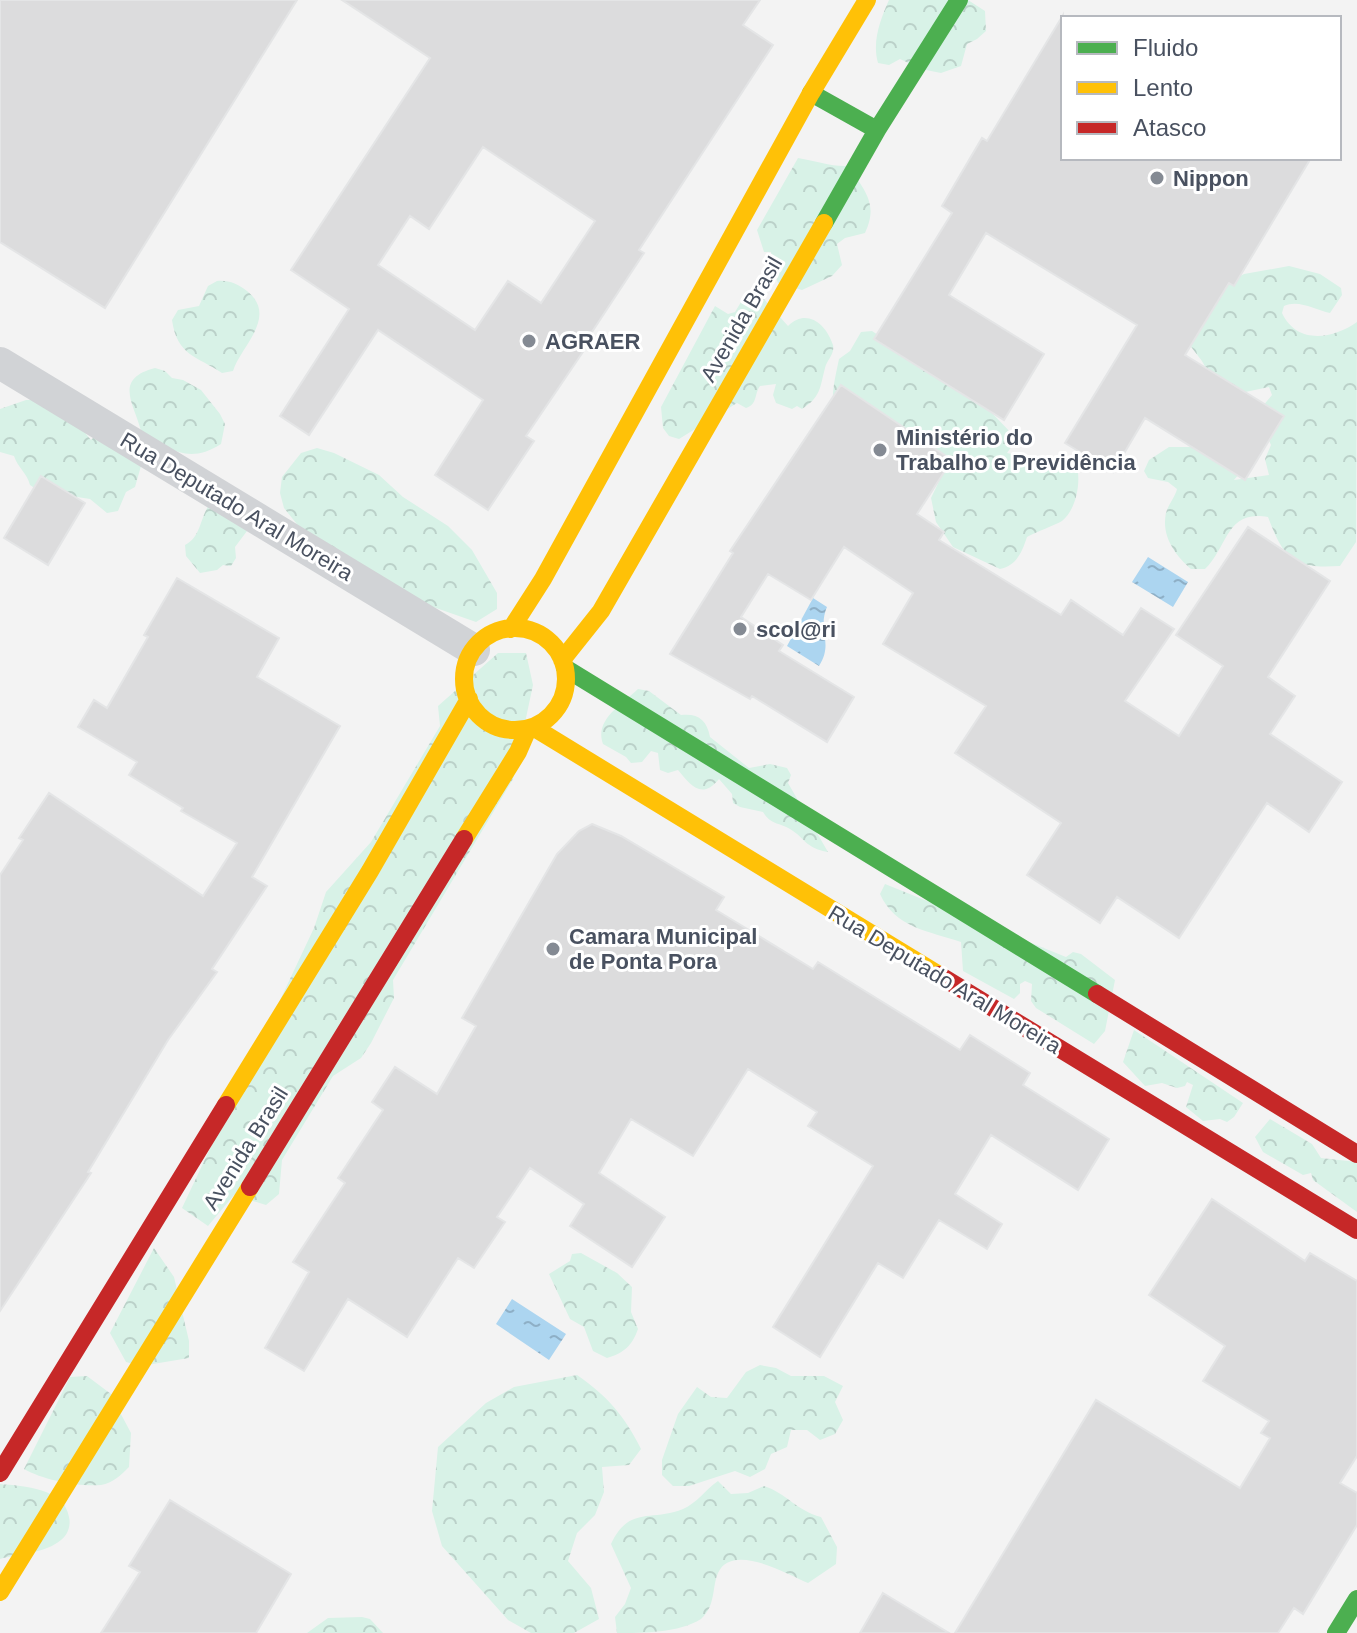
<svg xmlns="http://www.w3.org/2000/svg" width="1357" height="1633" font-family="Helvetica,sans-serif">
	<defs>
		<pattern id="forest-crowns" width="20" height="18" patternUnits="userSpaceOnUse" patternTransform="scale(2)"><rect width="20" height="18" fill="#d8f2e7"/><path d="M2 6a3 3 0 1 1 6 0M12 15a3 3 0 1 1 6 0" fill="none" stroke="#bbd1c9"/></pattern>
		<pattern id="water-ripples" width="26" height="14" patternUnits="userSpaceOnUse" patternTransform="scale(2)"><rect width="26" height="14" fill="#acd5f0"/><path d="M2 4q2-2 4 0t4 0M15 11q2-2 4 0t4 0" fill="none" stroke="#8eafc6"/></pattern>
	</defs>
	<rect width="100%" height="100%" fill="#f3f3f3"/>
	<!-- forest -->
	<path fill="url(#forest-crowns)" d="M889,0H968L985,11L986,31L977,39L967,44L961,66L941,73L921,69L900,59L889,65L878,63C872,42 880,20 889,0Z
		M798,158C817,161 831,167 849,166C864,191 879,203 865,233L845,238L837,244L842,265L832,276L802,290L778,283L772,267L771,252H764L757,230Z
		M1289,266L1320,274L1341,288L1342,295L1330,313C1315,310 1299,299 1284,306L1282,313C1297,345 1333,339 1357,322L1356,542L1340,566C1293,569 1284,559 1268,517C1226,509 1228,547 1205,569H1191C1175,555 1161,536 1166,513C1168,505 1175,497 1177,489L1168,482L1148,478L1144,471L1149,460L1169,447H1203L1239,474L1234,480L1269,475L1265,459L1271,445L1257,413L1272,395L1269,387L1231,395L1209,380C1205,357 1195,357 1187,339L1223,285L1244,274Z
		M217,281C229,280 238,284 247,291C279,317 240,347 233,371L222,373C197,356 177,356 172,320L178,310L199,306L208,286Z
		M761,296L788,326C806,308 826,323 833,345C835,354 827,360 825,368C820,387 821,397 802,409L797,406L792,409L776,403L773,395L776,384L760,386C754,394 758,404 746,408L737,403L679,439L669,436L663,428L661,407L715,306L728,314L735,312L741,302Z
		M872,331L967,394L992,413L1013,435L1012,446L1007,453L1016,455L1021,463C1042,455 1059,453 1077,467C1081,483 1076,510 1062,521C1055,525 1036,532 1027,537C1022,552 1017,565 1000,569L953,547L936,522L931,498L943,473L833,404C832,389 836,374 839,359L850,351L861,332Z
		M155,368L165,371L172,378L183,380L201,390L220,414L225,424L221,444C188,465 169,449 141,431C134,403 113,379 155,368Z
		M26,400H38L83,423L86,434L91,440L95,436L141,466L135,487L126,492L118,511L107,513L90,499L39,491L30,485C27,473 18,468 14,456L0,452V409Z
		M317,448L334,453L379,475L403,497L448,526L472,550L497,593V609L476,622L399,595L304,533L284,508L280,493L282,477L301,453Z
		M209,505L247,531L235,547L236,558L231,566L223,565L217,570L200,573L186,556L185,545C201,537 200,518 209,505Z
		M498,653H526L533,685L513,779L393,980L394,998L371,1043L361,1058L333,1076L282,1160L279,1194L266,1205L234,1195L208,1226L182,1208L314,928L326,892L371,842L440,726L438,706Z
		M638,689L649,691L681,715C698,713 707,720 710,737L749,768L770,764L787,768L791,775L788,783L828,852C805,848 805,838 790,829C778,822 771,825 763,812L740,807L733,803L732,794L719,779C701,801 690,784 678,770L668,773L660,770L658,753L651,751L642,762L631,763L626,757L603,744C594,720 622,704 638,689Z
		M885,884L1066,957L1073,952L1081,954L1115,980L1105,1031L1094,1044L1036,1008L1031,1001L1032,984L1025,981L1020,984V993L1014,999L963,971L961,942C929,931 895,928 880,894Z
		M1134,1030L1243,1103L1234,1117L1227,1122L1220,1119L1203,1121L1186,1107L1193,1085L1187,1082L1185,1086L1177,1088L1162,1083L1145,1086L1123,1062Z
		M1270,1119L1312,1144L1321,1158L1357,1162V1212L1313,1180L1311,1173L1303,1175L1263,1152L1255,1137Z
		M154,1248L174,1277L189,1341V1358L141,1366L126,1362L110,1333Z
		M581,1253L617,1273L632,1287L631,1312L638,1329C632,1346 624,1353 607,1358L593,1351L584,1327L570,1319L549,1274L570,1261L572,1254Z
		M760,1365L776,1368L791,1376H824L843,1386L835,1402L843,1420L835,1434L820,1440L807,1430H791L787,1447L771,1454L765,1469L750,1477L735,1471L689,1486H673L662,1475V1460L678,1414L697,1387L711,1397L727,1398L746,1372Z
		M577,1375C608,1397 624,1415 641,1449L629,1465L602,1467L604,1492L595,1515L577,1533L568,1561L591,1588L599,1619L574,1633H531L508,1620L442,1546L432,1511L438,1447L486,1403L514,1387Z
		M87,1376L115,1397V1403L131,1433L129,1467C121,1475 113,1483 101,1485C79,1487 43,1480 24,1469L70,1377Z
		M718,1481L731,1494L748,1493L764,1486C786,1493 797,1511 821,1517L837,1547L836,1564L808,1583C787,1574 732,1542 718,1573C712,1586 716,1606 701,1619C679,1633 643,1633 617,1633L615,1617L625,1604L631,1588L611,1544C629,1505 652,1522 683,1509C697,1503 705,1490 718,1481Z
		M0,1484C24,1486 64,1488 69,1517C71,1525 68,1535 61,1540C46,1553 18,1554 0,1559Z
		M362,1617L370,1619L383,1633H307L328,1618Z"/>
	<!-- water -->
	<path fill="url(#water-ripples)" d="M1148,557L1188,582L1173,607L1132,582Z
		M813,598L827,607C817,630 834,643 819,666L787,646Z
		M512,1299L566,1334L549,1360L496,1324Z"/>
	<!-- building -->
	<path fill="#dcdcdd" stroke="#e4e5e6" stroke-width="2" fill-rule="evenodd" d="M0,0H297L105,308L0,242Z
		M342,0H760L743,25L773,45L639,250L644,253L590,335L593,337L526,436L534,441L488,510L435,475L483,400L378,330L309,435L280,416L349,309L291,270L430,58ZM483,147L595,221L541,303L508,281L475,330L378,265L410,216L429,229Z
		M1063,15V158H1311L1234,286L1229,283L1185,355L1284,416L1245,480L1145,418L1113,472L1065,443L1137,325L986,233L949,295L1044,354L1004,420L874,339L952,213L942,206L982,138L987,141Z
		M841,385L952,460L917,514L944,532L939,540L1061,615L1071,600L1123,635L1141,608L1174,629L1125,701L1179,736L1223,666L1176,635L1248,527L1330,581L1268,677L1295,696L1270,734L1342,782L1309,832L1267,803L1179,938L1117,897L1100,923L1027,875L1061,823L955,753L986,706L883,644L913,593L844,547L811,600L768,574L741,617L783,645L779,651L854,697L827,742L752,696L750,699L670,654L733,553L730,551Z
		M41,476L85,503L48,565L4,538Z
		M177,578L279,638L257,677L340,726L252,877L267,886L212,969L217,972L168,1040L88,1172L91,1173L0,1311V875L23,840L19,838L49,793L203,896L237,843L181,811L183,808L129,775L137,762L78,727L94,700L107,708L148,637L144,635Z
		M592,824L621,836L724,897L716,910L813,969L818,962L960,1050L970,1035L1030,1073L1023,1085L1109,1139L1078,1190L991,1135L955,1194L1002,1224L987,1249L939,1220L903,1278L878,1263L820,1357L773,1327L873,1166L808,1126L817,1112L748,1069L693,1156L631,1119L599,1173L665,1217L632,1267L570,1226L584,1204L530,1168L497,1217L505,1222L474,1268L458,1258L407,1337L348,1299L304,1371L265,1348L309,1272L293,1262L345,1183L338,1178L383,1110L372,1102L395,1067L437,1094L476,1026L462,1018L557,854L579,831Z
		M1212,1199L1305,1261L1310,1253L1357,1281V1456L1340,1483L1357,1493V1525L1303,1614L1294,1608L1278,1633H955L1096,1400L1240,1488L1270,1438L1261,1433L1269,1421L1203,1381L1225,1346L1149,1295Z
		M170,1500L291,1574L256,1633H101L140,1572L129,1566Z
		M883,1593L949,1633H860Z"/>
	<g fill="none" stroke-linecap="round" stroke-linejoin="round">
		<!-- street -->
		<path stroke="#d1d3d6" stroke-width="32" d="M0,363L474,650"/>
		<!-- fast -->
		<path stroke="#4caf50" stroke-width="18" d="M811,93L877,130
			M824,223L877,130L959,0
			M565,668L1097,994
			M1336,1633L1357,1599"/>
		<!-- slow -->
		<path stroke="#ffc107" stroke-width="18" d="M464 679a51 51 0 1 1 102 0a51 51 0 1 1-102 0Z
			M511,629L543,579L811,93L867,0
			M562,660L601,611L824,223
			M533,727L939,975
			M464,839L518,752L528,729
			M226,1105L370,871L469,699
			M0,1592L250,1187"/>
		<!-- jam -->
		<path stroke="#c62828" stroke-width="18" d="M939,975L1357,1230
			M1097,994L1357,1154
			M250,1187L464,839
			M0,1473L226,1105"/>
	</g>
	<!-- markers -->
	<g fill="#848a93" stroke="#fff" stroke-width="3">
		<circle cx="1157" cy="178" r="8"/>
		<circle cx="529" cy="341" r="8"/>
		<circle cx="880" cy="450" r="8"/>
		<circle cx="740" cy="629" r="8"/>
		<circle cx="553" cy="949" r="8"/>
	</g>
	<g text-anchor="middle" stroke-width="6" stroke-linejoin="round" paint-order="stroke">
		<!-- poi labels -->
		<g font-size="22" font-weight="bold" fill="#495160" stroke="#fff" text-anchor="start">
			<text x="1173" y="186">Nippon</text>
			<text x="545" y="349">AGRAER</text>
			<text x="896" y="445">Ministério do<tspan x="896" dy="25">Trabalho e Previdência</tspan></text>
			<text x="756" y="637">scol@ri</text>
			<text x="569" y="944">Camara Municipal<tspan x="569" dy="25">de Ponta Pora</tspan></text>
		</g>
		<!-- street labels -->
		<g font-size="22" fill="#495160" stroke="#fff">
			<text transform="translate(741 319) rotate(-60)" y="8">Avenida Brasil</text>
			<text transform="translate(237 506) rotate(31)" y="8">Rua Deputado Aral Moreira</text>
			<text transform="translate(945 979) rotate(31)" y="8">Rua Deputado Aral Moreira</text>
			<text transform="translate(245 1148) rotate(-58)" y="8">Avenida Brasil</text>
		</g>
	</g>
	<!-- legend -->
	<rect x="1061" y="16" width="280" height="144" fill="#ffffff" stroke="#b6b9bf" stroke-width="2"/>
	<rect x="1077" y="42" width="40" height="12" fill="#4caf50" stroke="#b6b9bf" stroke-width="2"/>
	<text x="1133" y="56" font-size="24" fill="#495160">Fluido</text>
	<rect x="1077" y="82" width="40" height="12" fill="#ffc107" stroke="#b6b9bf" stroke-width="2"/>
	<text x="1133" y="96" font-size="24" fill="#495160">Lento</text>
	<rect x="1077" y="122" width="40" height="12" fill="#c62828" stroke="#b6b9bf" stroke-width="2"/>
	<text x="1133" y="136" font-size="24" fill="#495160">Atasco</text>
</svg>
